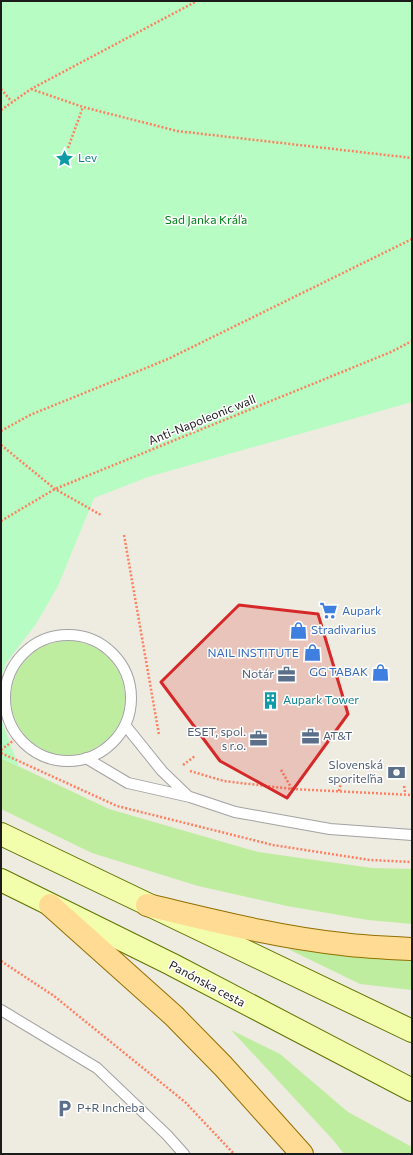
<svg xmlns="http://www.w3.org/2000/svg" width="413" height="1155" font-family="Commissioner,sans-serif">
	<rect width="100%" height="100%" fill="#eeebe0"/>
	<!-- grass -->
	<path fill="#bfeda0" d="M11 698a57 57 0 1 1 114 0a57 57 0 1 1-114 0Z
		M1,758L109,809L258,852L372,868L412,869V924L368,920L287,906L198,886L92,853L1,809Z
		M288,949L412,961V990L360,984Z
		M231,1030L280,1054L348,1112L412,1147V1154H344L334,1141Z"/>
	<!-- park -->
	<path fill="#b7fdc3" d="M1,1H412V402L148,477L94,498L58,586L36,624L6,663L1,678Z
		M1,719L19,767L1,758Z"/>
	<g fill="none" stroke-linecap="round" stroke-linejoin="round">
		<defs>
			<path id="service" d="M5 698a63 63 0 1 1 126 0a63 63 0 1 1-126 0Z
				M125,725L162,771L188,796
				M86,758L128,783L190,797L235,812L330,829L412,835
				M1,1010L97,1068L167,1135L184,1154"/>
			<path id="secondary" d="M1,834L412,1031
				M1,880L171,964L412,1090"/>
			<path id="primary" d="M50,905L174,1016L223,1066L302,1154
				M147,905C211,920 276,937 342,944C365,947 389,948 412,949"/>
		</defs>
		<!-- service casing -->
		<use href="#service" stroke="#a2a2a2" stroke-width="12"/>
		<!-- secondary casing -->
		<use href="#secondary" stroke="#5d7500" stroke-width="24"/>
		<!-- primary casing -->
		<use href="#primary" stroke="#937000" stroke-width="24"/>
		<!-- path -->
		<path stroke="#ff7f60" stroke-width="2.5" stroke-dasharray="2 2" stroke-linecap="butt" d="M1,89L12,102
			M31,89L83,107L177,131L412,158
			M1,110L31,89L197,1
			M68,148L83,107
			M1,431L30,415L168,359L412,239
			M1,445L55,489L101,515
			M1,521L55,489L391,352L412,341
			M124,535L159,735
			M1,750L18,737
			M1,753L117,806L273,845L370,860L412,862
			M183,765L195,756
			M281,770L292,789
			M190,771L224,781L292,789L412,795
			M404,786L405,792
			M339,791L341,783
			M1,961L54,996L185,1102L234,1154"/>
		<!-- service -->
		<use href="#service" stroke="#fff" stroke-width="10"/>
		<!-- secondary -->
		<use href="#secondary" stroke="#f3fead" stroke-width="22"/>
		<!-- primary -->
		<use href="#primary" stroke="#ffdb94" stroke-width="22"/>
	</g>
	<!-- marked area -->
	<path fill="#d62828" fill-opacity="0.2" stroke="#d62828" stroke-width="3" stroke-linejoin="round" d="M239,605L318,614L348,714L287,798L220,761L161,682Z"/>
	<!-- icons -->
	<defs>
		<symbol id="sight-bare" viewBox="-9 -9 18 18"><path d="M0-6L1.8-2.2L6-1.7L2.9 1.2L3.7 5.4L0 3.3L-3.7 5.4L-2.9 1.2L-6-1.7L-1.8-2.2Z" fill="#0f9aa8" stroke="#fff" stroke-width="2.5" paint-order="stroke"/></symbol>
		<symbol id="supermarket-bare" viewBox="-9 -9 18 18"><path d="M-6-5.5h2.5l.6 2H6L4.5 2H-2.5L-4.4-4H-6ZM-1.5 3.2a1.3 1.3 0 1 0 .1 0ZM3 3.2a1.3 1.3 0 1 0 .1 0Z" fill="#3f7fe0" stroke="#fff" stroke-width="2.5" paint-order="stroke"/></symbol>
		<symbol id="shop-bare" viewBox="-9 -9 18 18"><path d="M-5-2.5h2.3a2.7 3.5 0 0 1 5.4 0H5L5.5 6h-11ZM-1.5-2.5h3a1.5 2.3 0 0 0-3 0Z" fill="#3f7fe0" stroke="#fff" stroke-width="2.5" paint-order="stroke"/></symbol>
		<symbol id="office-bare" viewBox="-9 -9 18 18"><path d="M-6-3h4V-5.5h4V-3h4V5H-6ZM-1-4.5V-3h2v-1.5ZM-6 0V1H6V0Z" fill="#5c6f8a" stroke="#fff" stroke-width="2.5" paint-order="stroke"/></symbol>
		<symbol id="building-bare" viewBox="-9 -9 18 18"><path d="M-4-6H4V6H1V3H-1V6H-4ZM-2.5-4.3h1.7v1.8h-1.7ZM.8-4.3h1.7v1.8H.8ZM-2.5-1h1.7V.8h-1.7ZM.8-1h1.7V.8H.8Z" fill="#0f9aa8" stroke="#fff" stroke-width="2.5" paint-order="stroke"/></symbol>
		<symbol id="bank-bare" viewBox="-9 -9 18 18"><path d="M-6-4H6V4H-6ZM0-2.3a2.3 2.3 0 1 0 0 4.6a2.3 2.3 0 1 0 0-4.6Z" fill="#5c6f8a" stroke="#fff" stroke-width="2.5" paint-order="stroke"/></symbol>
		<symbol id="parking-bare" viewBox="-9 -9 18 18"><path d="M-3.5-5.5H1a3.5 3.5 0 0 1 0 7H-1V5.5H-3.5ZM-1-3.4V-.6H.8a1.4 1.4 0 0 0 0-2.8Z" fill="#5c6f8a" stroke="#fff" stroke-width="2.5" paint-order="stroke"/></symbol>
	</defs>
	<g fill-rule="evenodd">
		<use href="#sight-bare" x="52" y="146" width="25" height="25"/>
		<use href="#supermarket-bare" x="316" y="598" width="25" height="25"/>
		<use href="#shop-bare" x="286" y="618" width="25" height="25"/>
		<use href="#shop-bare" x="300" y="640" width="25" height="25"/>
		<use href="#shop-bare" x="368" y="660" width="25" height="25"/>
		<use href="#office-bare" x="274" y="662" width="25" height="25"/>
		<use href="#building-bare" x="258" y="688" width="25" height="25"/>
		<use href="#office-bare" x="298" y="724" width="25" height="25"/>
		<use href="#office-bare" x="246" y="726" width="25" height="25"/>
		<use href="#bank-bare" x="384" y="760" width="25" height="25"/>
		<use href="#parking-bare" x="52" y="1096" width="25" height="25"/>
	</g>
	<g text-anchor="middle" stroke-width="3" stroke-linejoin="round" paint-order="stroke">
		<!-- culture labels -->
		<g font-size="12" fill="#0d838f" stroke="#fff" text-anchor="start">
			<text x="78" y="162">Lev</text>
			<text x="283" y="704">Aupark Tower</text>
		</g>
		<!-- park labels -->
		<g font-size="12" fill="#038019" stroke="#fff">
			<text x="206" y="224">Sad Janka Kráľa</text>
		</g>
		<!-- street labels -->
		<g font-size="12" fill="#1b1b1b" stroke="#fff">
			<text transform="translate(202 420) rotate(-22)" y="4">Anti-Napoleonic wall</text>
			<text transform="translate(207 984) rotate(28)" y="4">Panónska cesta</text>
		</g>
		<!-- shop labels -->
		<g font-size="12" fill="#366cbe" stroke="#fff" text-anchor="start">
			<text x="342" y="615">Aupark</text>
			<text x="311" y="634">Stradivarius</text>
			<text x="299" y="657" text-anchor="end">NAIL INSTITUTE</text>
			<text x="368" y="676" text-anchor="end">GG TABAK</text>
		</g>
		<!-- service labels -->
		<g font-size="12" fill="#4e5e75" stroke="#fff" text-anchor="end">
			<text x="274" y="678">Notár</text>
			<text x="246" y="736">ESET, spol.<tspan x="246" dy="14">s r.o.</tspan></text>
			<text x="323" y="740" text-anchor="start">AT&amp;T</text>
			<text x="383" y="769">Slovenská<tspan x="383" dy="14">sporiteľňa</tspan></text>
			<text x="77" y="1112" text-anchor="start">P+R Incheba</text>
		</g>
	</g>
	<!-- border -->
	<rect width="413" height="1155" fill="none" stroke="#1b1b1b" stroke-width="4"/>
</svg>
